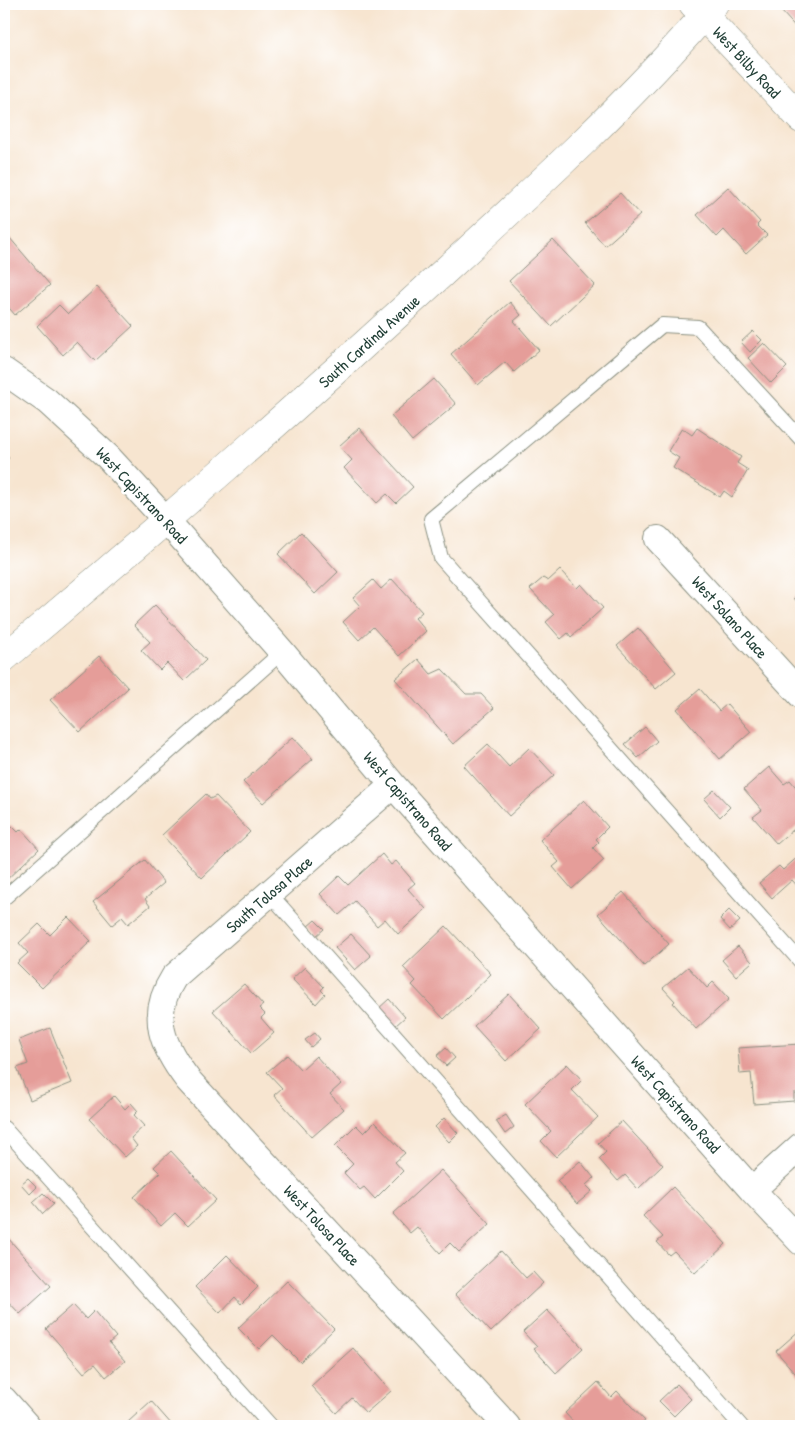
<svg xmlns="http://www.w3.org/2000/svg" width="805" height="1430" font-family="'Patrick Hand',sans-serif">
	<rect width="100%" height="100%" fill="#fff"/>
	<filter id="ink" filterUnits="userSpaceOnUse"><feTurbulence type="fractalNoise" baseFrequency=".02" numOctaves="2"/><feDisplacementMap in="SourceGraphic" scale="10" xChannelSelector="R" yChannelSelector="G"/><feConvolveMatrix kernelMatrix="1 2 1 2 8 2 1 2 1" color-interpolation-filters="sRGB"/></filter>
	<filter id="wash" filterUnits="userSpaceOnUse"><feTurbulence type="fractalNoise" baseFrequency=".0096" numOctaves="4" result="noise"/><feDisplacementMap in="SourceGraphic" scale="20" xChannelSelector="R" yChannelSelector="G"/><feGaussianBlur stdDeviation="1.12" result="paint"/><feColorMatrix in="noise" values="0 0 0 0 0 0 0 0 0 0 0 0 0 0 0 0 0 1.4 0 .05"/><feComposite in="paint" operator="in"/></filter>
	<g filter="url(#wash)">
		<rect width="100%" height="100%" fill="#f7e5d0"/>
		<g id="blocks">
			<!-- building -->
			<path fill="#e59d99" d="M789,4H801V33L781,11Z
				M728,187L760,222L757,225L767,235L746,254L724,230L717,237L697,215Z
				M620,193L640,215L605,246L585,223Z
				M9,237L50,285L15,315L4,302V241Z
				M553,240L595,285L551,326L509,281Z
				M97,287L133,326L95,361L77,342L63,355L37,326L59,305L68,314Z
				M510,302L521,315L514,321L539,350L514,372L505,362L478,385L451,354Z
				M753,331L762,340L750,352L741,342Z
				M764,343L787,367L771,383L748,358Z
				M434,379L456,404L412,441L391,416Z
				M359,428L413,487L396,503L387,494L377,503L344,468L352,460L339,446Z
				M682,428L692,435L697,428L741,457L737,463L748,470L732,497L724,491L720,497L673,468L679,458L668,451Z
				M4,453L9,458L4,462Z
				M301,532L338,572L315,594L278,554Z
				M560,570L577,588L581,584L603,608L571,637L568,633L561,639L546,622L554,615L530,589L543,578L548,581Z
				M392,579L422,612L415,618L426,631L399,656L373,627L359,640L343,622L360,606L353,598L373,580L381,589Z
				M801,592V607L794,598Z
				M155,605L206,660L184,681L167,663L160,670L141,650L150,642L134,625Z
				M638,628L676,672L656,689L617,646Z
				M99,656L128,688L80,732L50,700Z
				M418,659L431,674L442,669L466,694H481L494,708L453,744L395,679Z
				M700,689L719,711L727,704L751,732L720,759L677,709Z
				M645,727L657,741L638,758L625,744Z
				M293,737L313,759L263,803L243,782Z
				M488,744L509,767L529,748L554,775L509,816L464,766Z
				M769,767L784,784L790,780L801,793V823L777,844L753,817L762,810L744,789Z
				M714,790L730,807L720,817L704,799Z
				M206,794L210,799L216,796L250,832L202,878L162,835Z
				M584,800L608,827L596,839L599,842L593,848L604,860L572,889L553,867L559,862L540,840Z
				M11,825L18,832L21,829L39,849L5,881L4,832Z
				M382,854L391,865L396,861L415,883L408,889L426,909L398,934L385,919L377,926L355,901L339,915L320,894L339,876L348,885Z
				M801,854V890L792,880L772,898L759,883L779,866L783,870Z
				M145,860L164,883L145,899L150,906L128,924L122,917L112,925L93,902Z
				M623,892L669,944L644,966L598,914Z
				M729,910L740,921L730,930L720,919Z
				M68,917L91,941L42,988L17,963L28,953L19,943L39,924L50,935Z
				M315,920L324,929L315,937L307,927Z
				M446,926L491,974L444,1019L412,985L416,981L403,967Z
				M351,934L371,956L355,970L335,948Z
				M738,946L752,962L736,976L722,960Z
				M305,967L324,987L321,990L325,994L316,1004L292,979Z
				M688,967L707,988L713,982L729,999L696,1029L673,1003L675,1001L663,988Z
				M244,984L263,1005L259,1008L265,1014L261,1018L274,1033L251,1053L213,1011Z
				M509,994L541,1029L506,1061L474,1026Z
				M389,999L405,1017L395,1026L378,1009Z
				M50,1028L72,1083L30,1100L17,1068L28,1064L19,1040Z
				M315,1033L320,1039L311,1047L305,1040Z
				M800,1044L801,1093H794V1101L754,1104L751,1073L740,1074L738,1048Z
				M446,1048L455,1058L446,1066L437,1056Z
				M287,1055L301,1070L316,1056L341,1084L330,1094L344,1109L312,1137L274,1095L282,1088L267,1072Z
				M567,1064L582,1080L572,1090L598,1117L556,1157L541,1141L551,1131L525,1104Z
				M114,1096L125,1109L131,1103L138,1111L134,1115L144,1126L131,1138L137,1146L125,1157L89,1119Z
				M506,1115L514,1127L505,1134L496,1121Z
				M444,1118L458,1133L449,1142L435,1127Z
				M622,1121L663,1165L638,1189L625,1175L618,1181L599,1159L606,1152L598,1143Z
				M375,1122L405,1153L395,1162L403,1171L375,1199L364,1187L360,1190L344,1173L353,1164L335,1146L356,1125L364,1133Z
				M171,1151L216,1200L188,1226L175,1213L161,1226L134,1197L160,1173L154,1167Z
				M580,1161L594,1178L586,1185L592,1191L577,1204L557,1181Z
				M441,1170L490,1224L459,1252L450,1243L440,1253L417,1227L410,1233L393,1214Z
				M28,1178L37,1187L30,1194L21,1184Z
				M673,1187L726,1244L695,1273L674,1251L669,1255L657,1242L663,1237L643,1216Z
				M43,1193L54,1204L43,1214L33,1202Z
				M7,1237L51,1286L20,1314L4,1297V1240Z
				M501,1251L526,1278L533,1272L543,1283L491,1332L455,1294Z
				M227,1255L258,1287L241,1304L235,1297L220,1313L195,1287Z
				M287,1281L334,1329L300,1362L273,1335L259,1349L238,1328Z
				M73,1305L86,1319L94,1311L116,1337L109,1343L125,1361L106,1377L95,1364L84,1373L46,1329Z
				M547,1310L583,1348L556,1373L534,1349L537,1347L523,1332Z
				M801,1329V1380L776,1351Z
				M353,1348L391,1391L366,1413L352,1398L336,1413L311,1386Z
				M598,1382L611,1397L617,1391L645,1421L639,1426H577L565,1413Z
				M677,1384L691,1399L674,1416L659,1401Z
				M151,1401L173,1426H132L128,1422Z"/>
		</g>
	</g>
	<g filter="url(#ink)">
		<use href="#blocks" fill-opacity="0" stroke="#8b9182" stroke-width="1"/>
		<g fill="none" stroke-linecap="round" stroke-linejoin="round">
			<defs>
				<path id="service" d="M801,439L698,327L662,325L431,519L441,558L801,962
					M270,894L741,1426
					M4,898L282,652
					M4,1128L271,1426"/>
				<path id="minor" d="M4,371L47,401L108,457L167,521L282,652L393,785L752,1190L801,1242
					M658,539L801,695
					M393,785L174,977C149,1016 162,1046 188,1080L507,1426
					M752,1190L801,1146
					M4,1400L27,1426"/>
				<path id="tertiary" d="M693,4L801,119"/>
				<path id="secondary" d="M4,658C154,532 302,403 446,270C539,185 632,100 714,4"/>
			</defs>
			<!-- service casing -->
			<use href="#service" stroke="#8b9182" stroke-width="16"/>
			<!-- minor casing -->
			<use href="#minor" stroke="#8b9182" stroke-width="28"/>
			<!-- tertiary casing -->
			<use href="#tertiary" stroke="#8b9182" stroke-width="29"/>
			<!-- secondary casing -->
			<use href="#secondary" stroke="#8b9182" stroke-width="29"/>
			<!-- service -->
			<use href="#service" stroke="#fff" stroke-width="14"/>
			<!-- minor -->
			<use href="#minor" stroke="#fff" stroke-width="26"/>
			<!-- tertiary -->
			<use href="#tertiary" stroke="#fff" stroke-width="28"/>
			<!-- secondary -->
			<use href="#secondary" stroke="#fff" stroke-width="28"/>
		</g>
	</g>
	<g text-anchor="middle" stroke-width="5" stroke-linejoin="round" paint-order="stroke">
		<!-- street labels -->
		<g font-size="16" fill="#1f3d34" stroke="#fff">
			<text transform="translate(747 62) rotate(47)" y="6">West Bilby Road</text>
			<text transform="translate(369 341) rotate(-42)" y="6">South Cardinal Avenue</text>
			<text transform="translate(142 495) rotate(47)" y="6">West Capistrano Road</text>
			<text transform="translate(730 617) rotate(48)" y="6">West Solano Place</text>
			<text transform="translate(408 801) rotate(49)" y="6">West Capistrano Road</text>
			<text transform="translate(269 894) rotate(-41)" y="6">South Tolosa Place</text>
			<text transform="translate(676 1104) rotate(48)" y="6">West Capistrano Road</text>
			<text transform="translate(322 1225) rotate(47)" y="6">West Tolosa Place</text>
		</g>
	</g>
	<!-- margin -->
	<rect width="805" height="1430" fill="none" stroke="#fff" stroke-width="20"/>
</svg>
